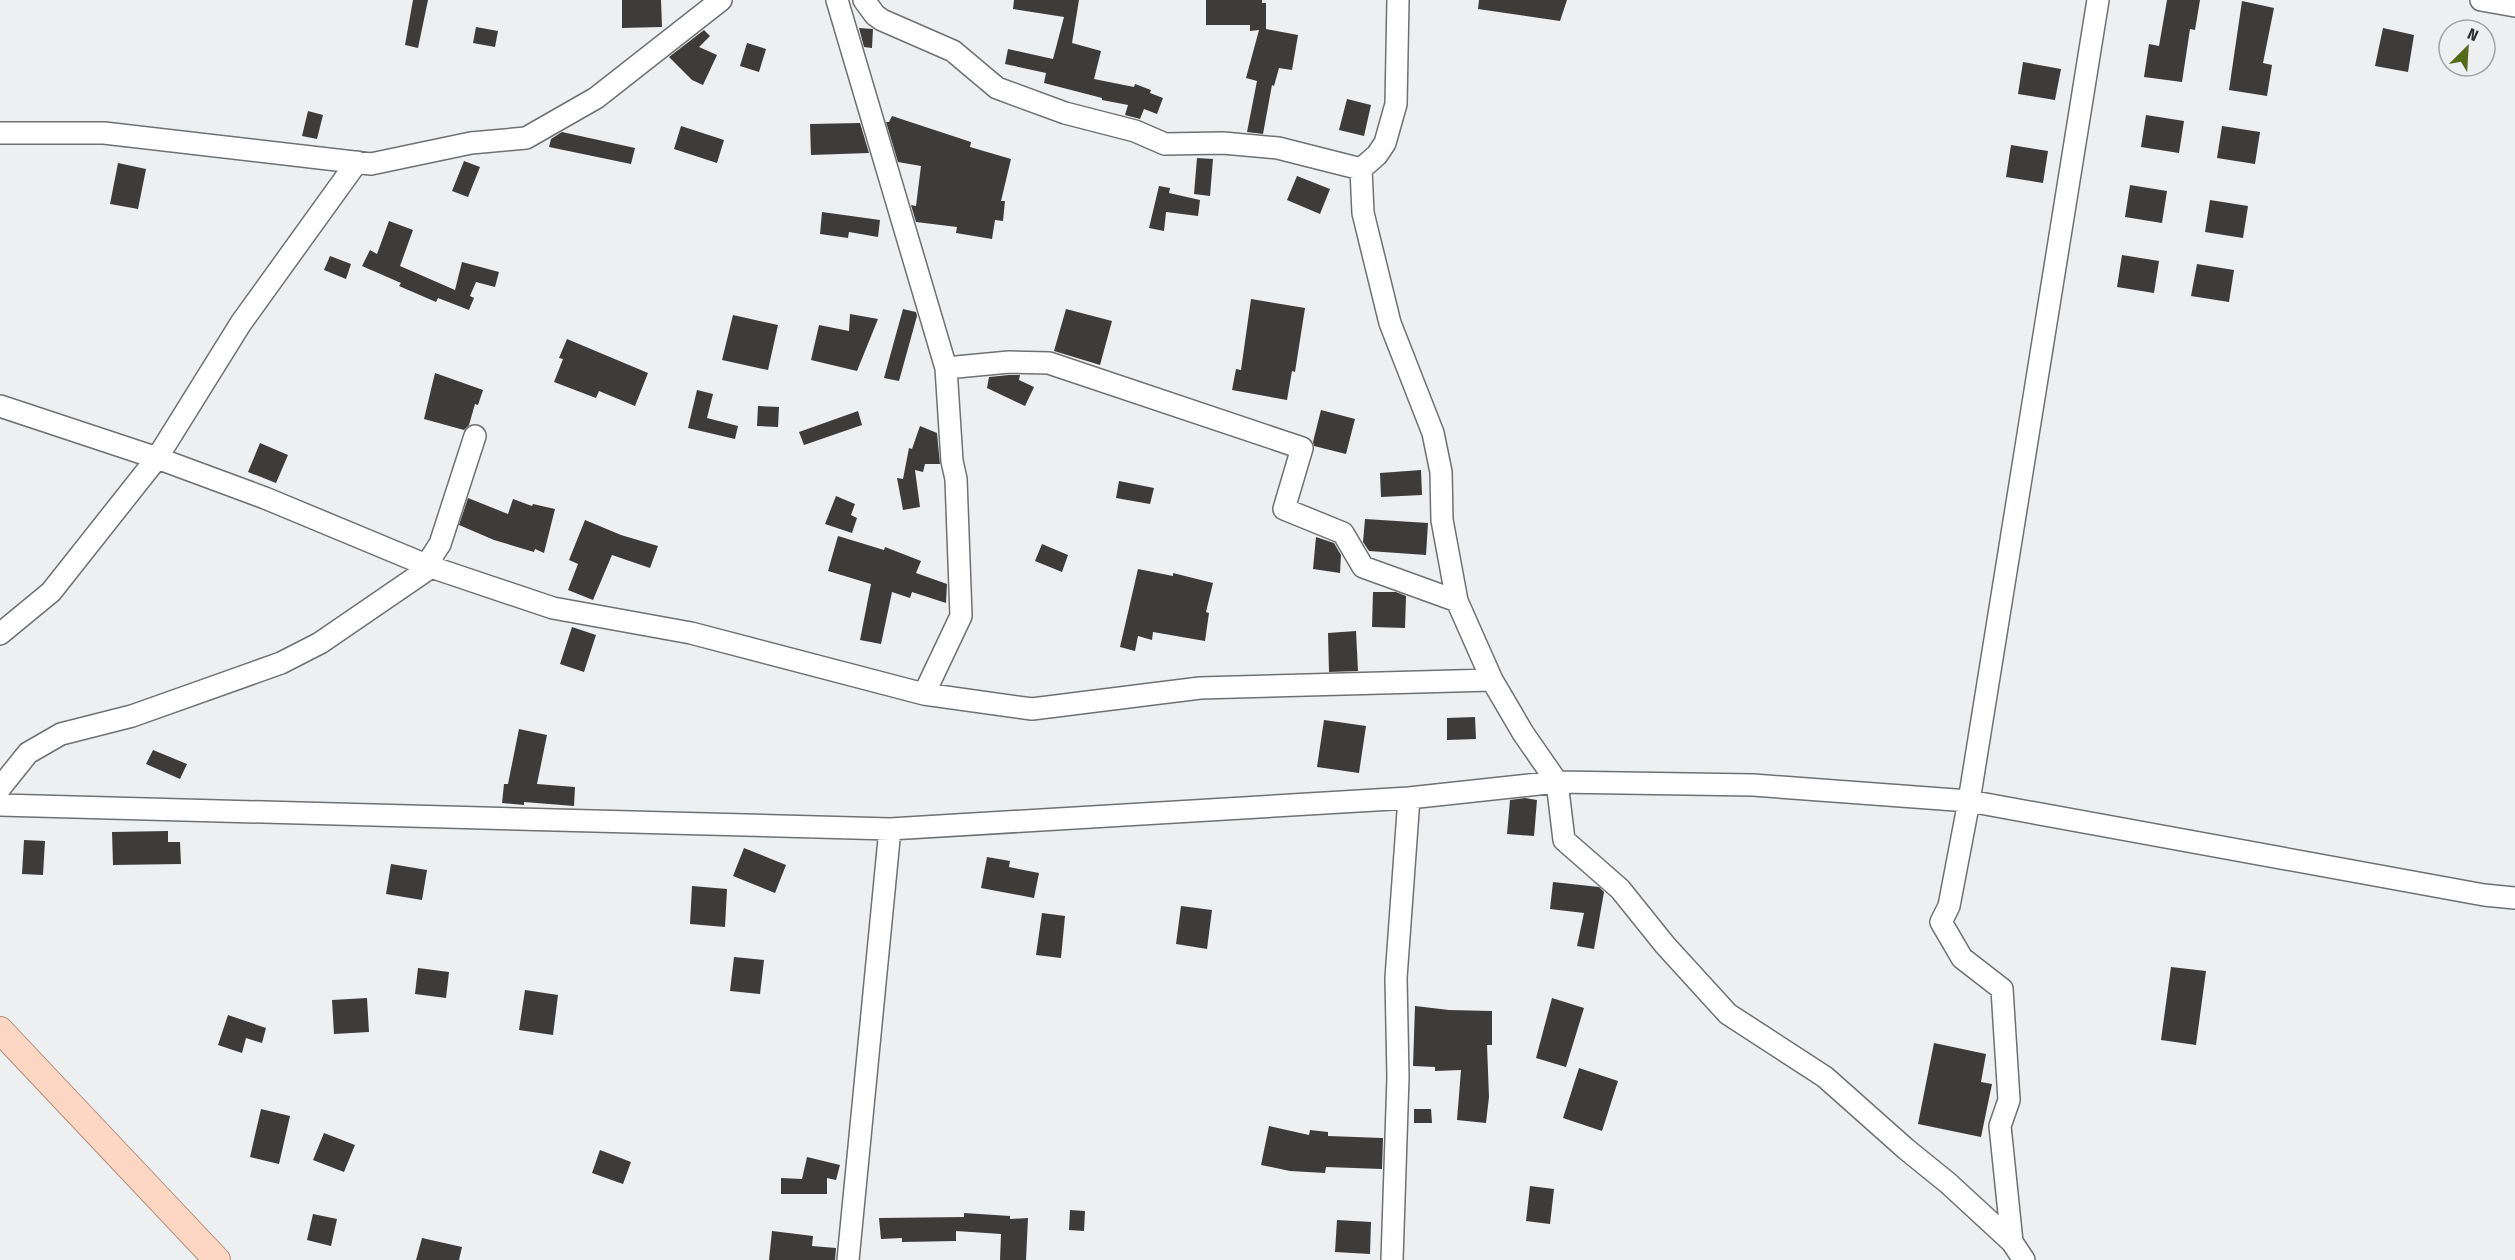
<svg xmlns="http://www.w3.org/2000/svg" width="2515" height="1260" font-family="'Fira Sans Condensed',sans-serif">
	<rect width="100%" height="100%" fill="#edeff1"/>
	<!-- building -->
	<path fill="#3e3c3b" d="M413,0H428L418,48L405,45Z
		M622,0H661L662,27L622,28Z
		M1014,0H1079L1072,43L1101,51L1094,79L1134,87L1135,84L1151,90L1150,93L1163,98L1157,114L1144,109L1140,119L1125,115L1128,105L1102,100V98L1044,83L1046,73L1005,64L1008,49L1053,59L1064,17L1013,9Z
		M1206,0H1262V3H1266V29L1298,35L1292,70L1279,68L1274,86L1272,85L1263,134L1247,132L1257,81L1246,78L1259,30L1250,31V25H1206Z
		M1479,0H1567L1560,21L1478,9Z
		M2167,0H2200L2195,30L2190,29L2182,82L2144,77L2149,44L2159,46Z
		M2242,1L2274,8L2263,63L2272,65L2267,96L2229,90Z
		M476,27L498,31L495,47L473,43Z
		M859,28L873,29L872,48L864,47Z
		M2383,28L2414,35L2408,72L2375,66Z
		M704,30L710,36L699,47L717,55L703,85L692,80L669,57Z
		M747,43L766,49L759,72L740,66Z
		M2023,62L2061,69L2055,100L2018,94Z
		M1347,99L1371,105L1364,136L1339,130Z
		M308,111L323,115L317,139L302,136Z
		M2146,115L2184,121L2179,153L2141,147Z
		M892,116L971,142L970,147L1011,159L1001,201H1005L1003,221L995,220L992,239L956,233L957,227L916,222L911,205L916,206L921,166L898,162L886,122H889Z
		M860,123L869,153L811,155L810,124Z
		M681,126L724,140L717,163L674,149Z
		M2222,126L2260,132L2255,164L2217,158Z
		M562,132L635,148L631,164L549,147L551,139Z
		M2011,145L2048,151L2043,183L2006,177Z
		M1197,158L1213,159L1210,196L1194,194Z
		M464,161L480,167L468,197L452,191Z
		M118,163L146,169L138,209L110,204Z
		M1297,176L1330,189L1320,214L1287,200Z
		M2130,185L2167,191L2162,223L2125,217Z
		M1159,186L1170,188L1169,193L1200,200L1198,216L1166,212L1164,231L1149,228Z
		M2210,200L2248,206L2243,238L2205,232Z
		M822,212L880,220L878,237L849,232L848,238L820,234Z
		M389,221L413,230L400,266L455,290L462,262L499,272L495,287L476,282L470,296L474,298L469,310L438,298L436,302L399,286L401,283L362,266L370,250L377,254Z
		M2122,255L2159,261L2154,293L2117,287Z
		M330,256L351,264L346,279L324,270Z
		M2197,264L2234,270L2229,302L2191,296Z
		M1251,299L1305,308L1295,372L1292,371L1287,400L1232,390L1236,369L1241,370Z
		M903,309L916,312L917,316L899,381L884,378Z
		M1066,309L1112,321L1100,365L1054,351Z
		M850,314L878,319L857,371L811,360L819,325L849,331Z
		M733,315L778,325L768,370L722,360Z
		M567,339L648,373L635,406L599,391L596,398L554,382L563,359L559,358Z
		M435,373L483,390L478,405L475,404L469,425L464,430L424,419Z
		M1009,375H1020L1019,380L1034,387L1025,406L987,388L989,377Z
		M697,390L713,394L707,418L738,426L735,439L688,428Z
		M758,406L779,407L778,427L757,426Z
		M1321,410L1355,419L1346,454L1314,446L1313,442Z
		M858,411L862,425L804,445L799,432Z
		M920,426L937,433L940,464H925L923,472L915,470L920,507L903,510L897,478L903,479L909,448L912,449Z
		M260,443L288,455L276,483L248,472Z
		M1421,470L1422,495L1381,497L1380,473Z
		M1119,481L1154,488L1150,504L1116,498Z
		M836,496L855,504L851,515L857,518L852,533L825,524Z
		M468,498L508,514L513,499L532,506L533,504L555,509L544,553L535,549L534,552L494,540L459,525Z
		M1365,519L1428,523L1426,555L1369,551L1363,542Z
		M585,520L621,535L658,546L650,568L612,555L593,600L568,590L578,564L569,560Z
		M838,536L884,550L885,547L921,561L916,573L947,584L946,603L912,592L910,598L892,592L881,644L860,640L871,584L828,571Z
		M1316,537L1334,543L1341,555L1340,573L1313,569Z
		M1042,544L1068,555L1062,572L1035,561Z
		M1138,569L1173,576V573L1213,583L1206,612L1209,613L1205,641L1153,632L1152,640L1138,636L1135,651L1120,647Z
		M1373,592H1396L1406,596L1405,628L1372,627Z
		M572,627L596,635L584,672L560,664Z
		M1356,631L1358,671L1329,672L1328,633Z
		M1475,717L1476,739L1447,740V718Z
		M1324,720L1366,726L1359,773L1317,767Z
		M519,729L547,735L537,784L575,787L574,806L524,802V805L502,803L504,784H508Z
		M153,750L187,764L180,779L146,764Z
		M1525,798L1537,800L1534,836L1507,834L1510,800Z
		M168,831V842H180L181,864L113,865L112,832Z
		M24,840L45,841L43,875L22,874Z
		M744,848L786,865L775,893L733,876Z
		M987,857L1010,861L1009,867L1039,873L1034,898L981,888Z
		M391,864L427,870L422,900L386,894Z
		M1553,882L1599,887L1604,892L1594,949L1577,946L1584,913L1550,909Z
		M692,886L727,889L725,927L690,924Z
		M1181,906L1212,910L1207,949L1176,944Z
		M1042,913L1065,916L1061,958L1036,955Z
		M734,957L764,960L760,994L730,991Z
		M2171,967L2206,971L2196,1045L2161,1040Z
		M418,968L449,972L446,998L415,994Z
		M525,990L558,995L553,1035L519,1030Z
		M367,998L369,1032L334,1034L332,1000Z
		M1552,998L1584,1008L1566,1067L1536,1058Z
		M1415,1006L1449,1010L1492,1011V1045H1487L1489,1097L1486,1123L1457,1120L1461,1070L1435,1071V1067L1413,1066Z
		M228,1015L266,1028L262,1043L246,1038L242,1053L218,1045Z
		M1934,1043L1986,1054L1981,1082L1992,1084L1981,1137L1918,1124Z
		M1579,1068L1618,1081L1602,1131L1563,1118Z
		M261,1109L290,1116L279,1164L250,1157Z
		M1414,1109H1431L1432,1123H1414Z
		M1269,1126L1309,1135L1310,1130L1328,1132V1136L1383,1138L1382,1169L1326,1167L1325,1173L1290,1171L1261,1165Z
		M324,1133L355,1145L344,1172L313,1160Z
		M600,1150L631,1162L623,1184L592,1173Z
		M807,1157L840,1165L836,1180L827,1178V1194H781V1178L802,1179Z
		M1530,1186L1554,1189L1550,1224L1526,1221Z
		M1070,1210L1085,1211L1084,1231L1069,1230Z
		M964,1213L1010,1216V1219L1028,1218L1026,1260H1000L1001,1234L956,1231V1241L902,1242V1238L881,1239L879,1218L964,1217Z
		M313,1214L337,1219L331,1246L307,1240Z
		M1337,1220L1371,1222L1370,1254L1335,1252Z
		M772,1231L813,1236L812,1246L836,1248L835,1260H769Z
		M422,1238L462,1247L459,1260H416Z"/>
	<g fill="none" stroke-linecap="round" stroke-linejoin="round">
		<defs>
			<path id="minor" d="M837,0L946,368L952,461L956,479L961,616L924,694
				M864,0L875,15L882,20L953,51L997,88L1065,113L1135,131L1165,144L1223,143L1278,148L1361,169
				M1398,0L1396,104L1385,143L1377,155L1361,169L1363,213L1390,323L1433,433L1441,472L1442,520L1457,601L1492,680L1523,733L1557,782L1564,840L1620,889L1665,945L1728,1014L1825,1077L1906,1149L1948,1183L2012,1242L2024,1260
				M2481,0L2515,6
				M0,133H104L371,164L471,143L526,138L596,98L721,0
				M946,368L1009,362L1049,363L1302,448L1284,509L1343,533L1363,567L1457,601
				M0,406L157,458L265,498L431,567L553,608L691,633L924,694L1032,709L1200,688L1492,680
				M0,634L51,592L157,458L241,323L357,162
				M0,788L28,753L61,734L132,716L281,663L320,643L431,567L427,564L440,544L475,436
				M0,805L890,829L1409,798L1557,782L1753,785L1969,801L2484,895L2515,898
				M2012,1242L2000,1126L2009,1100L2002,989L1962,958L1941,922L1949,906L1969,801L2098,0
				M848,1260L890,829
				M1392,1260L1398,1077L1396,978L1409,798"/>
			<path id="major" d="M0,1030L217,1260"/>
		</defs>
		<!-- minor casing -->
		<use href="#minor" stroke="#6e7072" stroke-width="24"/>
		<!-- major casing -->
		<use href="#major" stroke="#b48b76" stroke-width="28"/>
		<!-- minor -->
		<use href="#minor" stroke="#fff" stroke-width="21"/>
		<!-- major -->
		<use href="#major" stroke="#fdd7c3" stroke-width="26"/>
	</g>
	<!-- north arrow -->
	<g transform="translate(2467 48) rotate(24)"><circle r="28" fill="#edeff1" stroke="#a1a2a4" stroke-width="1.5"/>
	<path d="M0-4.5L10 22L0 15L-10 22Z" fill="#546c1c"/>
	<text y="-9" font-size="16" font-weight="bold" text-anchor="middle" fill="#2f2f30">N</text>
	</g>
</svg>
